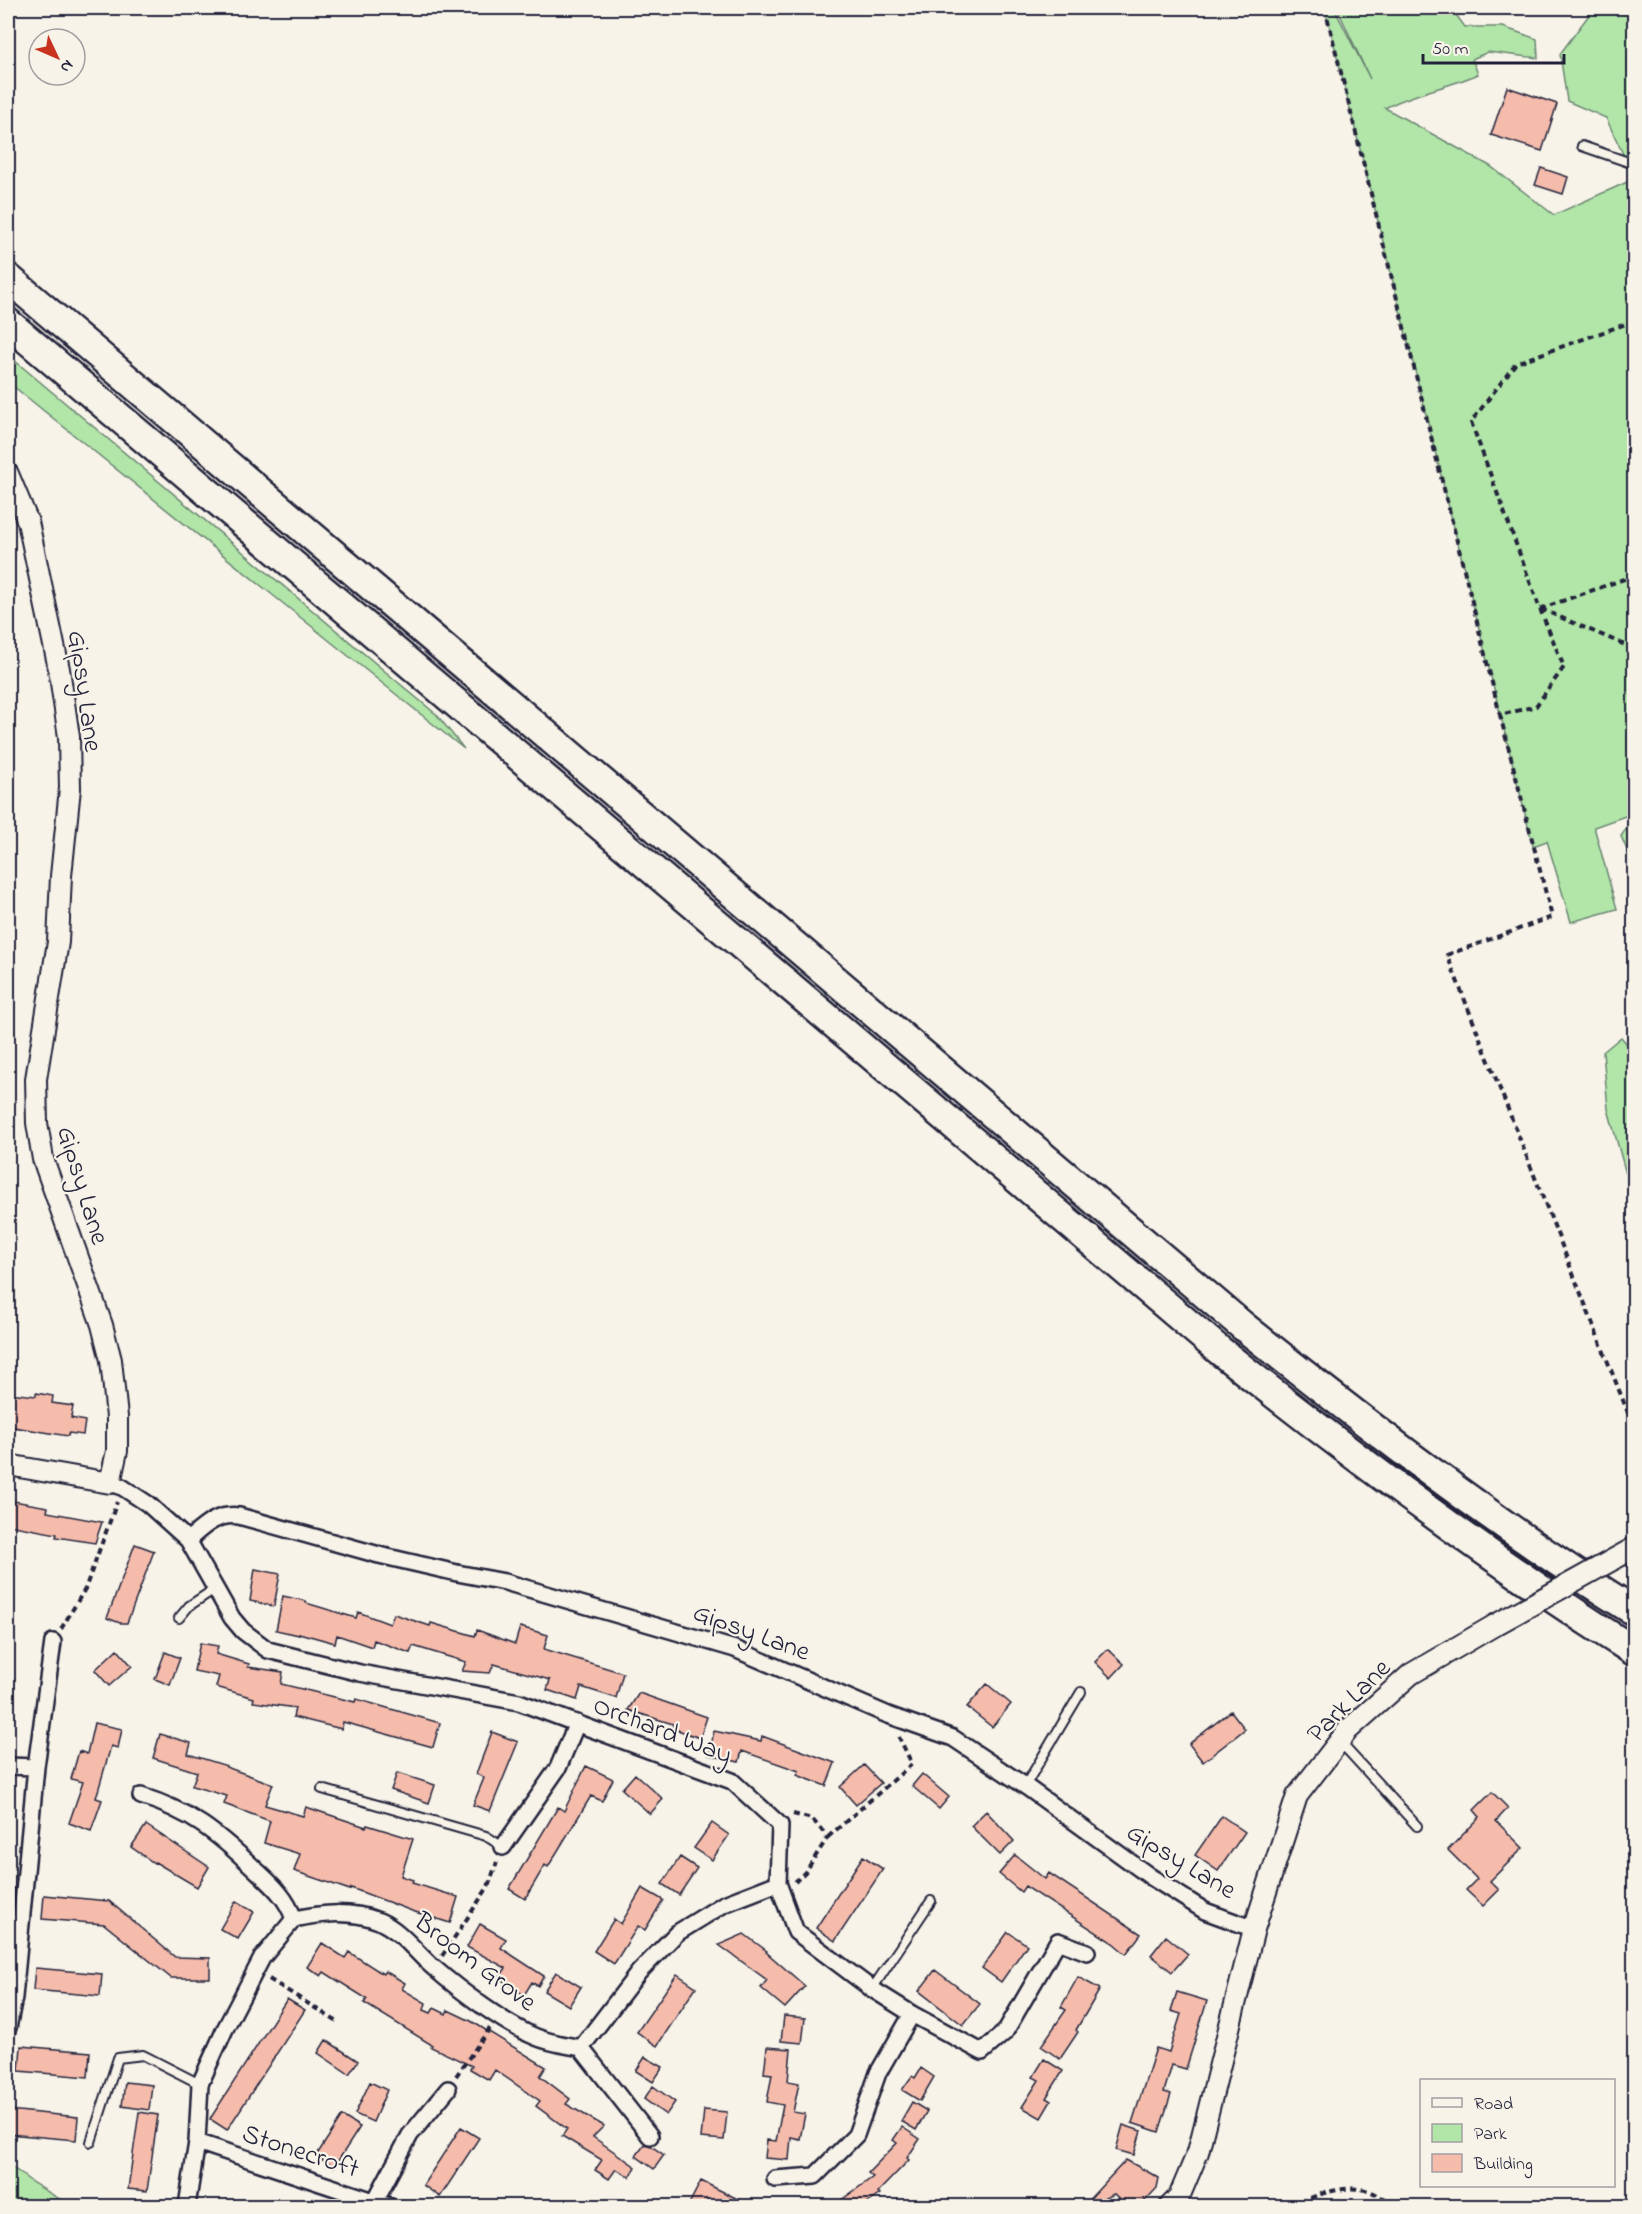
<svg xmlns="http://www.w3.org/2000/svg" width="1642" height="2214" font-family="'Indie Flower',sans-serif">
	<rect width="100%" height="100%" fill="#f7f3e8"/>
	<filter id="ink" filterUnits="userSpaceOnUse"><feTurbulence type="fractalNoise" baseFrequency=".0167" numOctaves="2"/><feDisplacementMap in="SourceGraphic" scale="12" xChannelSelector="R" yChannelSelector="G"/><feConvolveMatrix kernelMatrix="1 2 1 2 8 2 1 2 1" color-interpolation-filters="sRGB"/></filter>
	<g filter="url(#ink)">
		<!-- green -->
		<path fill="#b1e6a8" stroke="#6a8472" stroke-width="1.5" d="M1325,8H1334L1370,79L1337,8H1451L1465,27H1503L1537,39L1538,58L1488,52L1472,59L1478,74C1448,88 1414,92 1385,108L1490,166L1554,215L1634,179V813L1594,827L1617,909L1571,922L1547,841L1533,846Z
			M1594,8H1634V177L1606,118L1567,101L1560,54Z
			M8,355L437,715L464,749L8,382Z
			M1634,818V862H1632L1621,836Z
			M1621,1037L1634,1052V1203L1608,1109L1603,1052Z
			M8,2164L33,2183L71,2206H8Z"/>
		<!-- building -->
		<path fill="#f5bcac" stroke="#22223b" stroke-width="1.5" d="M1507,87L1557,104L1542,151L1491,135Z
			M1541,168L1568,177L1563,194L1535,185Z
			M8,1393L36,1396V1393L53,1396L52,1403L73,1406L71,1418L85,1421L83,1435L69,1433L68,1436L8,1426Z
			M8,1500L48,1507L47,1512L102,1522L95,1543L56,1537L57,1534L8,1525Z
			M135,1544L154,1551L127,1623H120L107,1618Z
			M255,1569L280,1574L274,1606L250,1601Z
			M283,1596L306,1601V1603L356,1618L358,1612L390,1624L394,1614L430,1626L431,1623L475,1636L477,1630L515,1644L520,1627L548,1635L544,1649L623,1673L616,1698L581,1687L577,1700L547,1690L550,1680L494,1664L490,1673L462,1671L466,1662L413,1646L410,1653L374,1640L372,1647L337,1635L335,1643L299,1633V1635L276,1630Z
			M200,1643L218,1646L216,1654L249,1664L248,1667L283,1672L281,1684L355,1702L356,1699L440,1723L433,1747L343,1722L342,1729L293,1717L295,1708L253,1702L254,1698L216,1687L219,1676L194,1671Z
			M117,1649L132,1666L109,1686L95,1670Z
			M1108,1649L1124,1664L1111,1678L1095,1662Z
			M165,1652L180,1658L170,1685L155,1679Z
			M987,1684L1011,1704L992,1727L967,1707Z
			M639,1693L707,1717L700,1738L672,1728L673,1724L628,1710Z
			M1231,1711L1245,1729L1203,1762L1189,1744Z
			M94,1723L122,1729L118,1748L111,1746L96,1798L102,1800L91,1831L69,1823L83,1782L71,1779L79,1751L87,1754Z
			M714,1731L761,1741L762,1736L835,1763L826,1786L797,1775L799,1771L742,1751L739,1762L709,1755Z
			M492,1732L518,1742L490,1811L473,1805L484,1778L476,1774Z
			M160,1734L191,1743L188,1754L227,1766L226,1767L273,1784L265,1805L303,1816L306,1807L366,1827L367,1825L413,1839L401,1876L413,1880L412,1883L458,1897L450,1923L412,1911L351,1888L350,1890L294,1871L300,1854L264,1843L270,1821L224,1804L227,1796L192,1786L197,1772L153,1758Z
			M864,1765L881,1783L856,1805L840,1787Z
			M586,1766L613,1779L602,1801L591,1796L548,1867L545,1865L525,1899L509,1889L558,1807L564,1811Z
			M397,1773L435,1785L429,1803L391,1790Z
			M635,1774L663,1799L650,1814L622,1789Z
			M922,1774L949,1797L939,1809L912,1786Z
			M1492,1792L1508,1808L1496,1821L1523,1848L1490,1881L1499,1890L1483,1906L1466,1890L1477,1879L1448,1850L1480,1817L1474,1810Z
			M986,1811L1014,1841L1000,1855L971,1826Z
			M1222,1816L1245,1832L1218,1871L1195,1855Z
			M712,1823L729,1835L712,1860L694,1848Z
			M146,1825L209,1867L197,1887L155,1862L154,1863L131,1847Z
			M1015,1855L1045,1879L1049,1873L1141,1934L1126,1954L1113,1943L1025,1886L1021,1892L999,1874Z
			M863,1856L883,1869L835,1941L816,1928Z
			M680,1857L697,1868L679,1895L662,1884Z
			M642,1888L663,1900L645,1930L638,1926L614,1964L594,1951L614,1919L621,1924Z
			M44,1895L109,1901L175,1957L210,1958V1978H171L104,1924L42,1919Z
			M236,1901L254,1912L238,1939L220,1929Z
			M480,1924L506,1939L501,1948L544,1976L538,1986L532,1982L524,1995L499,1978L506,1968L467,1947Z
			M1008,1932L1027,1945L1001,1982L982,1968Z
			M744,1934L767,1951L766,1952L805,1986L785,2008L761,1988L767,1980L719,1945Z
			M1166,1936L1188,1954L1172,1972L1151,1955Z
			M322,1943L345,1958L349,1952L383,1974L385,1971L405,1983L402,1989L426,2003L424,2010L431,2013L434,2008L446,2014L448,2010L471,2021L546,2067L540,2076L570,2099L566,2104L604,2126L593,2137L636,2167L630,2177L616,2169L609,2179L595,2170L602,2160L562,2136L567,2129L536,2106L540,2101L495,2070L489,2080L470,2069L472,2066L431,2047L432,2045L364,2003L367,1999L324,1972L321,1976L307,1967Z
			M35,1968L102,1974L100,1996L33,1990Z
			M935,1970L980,2004L963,2025L919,1991Z
			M556,1972L581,1987L569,2006L544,1991Z
			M677,1974L696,1987L657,2046L637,2032Z
			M1078,1977L1100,1989L1076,2030L1078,2032L1060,2059L1041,2046L1066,2010L1061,2007Z
			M1177,1992L1207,2001L1186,2069L1172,2065L1164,2092L1171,2094L1159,2132L1132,2123L1156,2048L1169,2052L1181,2014L1171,2011Z
			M287,1999L305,2010L227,2130L210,2119Z
			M784,2016L805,2018L802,2043L781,2041Z
			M326,2040L358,2061L349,2074L318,2053Z
			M21,2046L90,2052L88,2077L19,2071Z
			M767,2047L791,2049L788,2081L799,2083L793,2112L805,2114L800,2139L791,2137L789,2160L765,2158L767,2140L776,2141L783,2105L767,2102L772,2074L764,2073Z
			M645,2057L663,2067L653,2082L636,2071Z
			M1044,2059L1063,2071L1046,2098L1051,2101L1041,2118L1022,2107L1039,2080L1033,2077Z
			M921,2068L934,2077L920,2101L902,2090L912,2076L915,2078Z
			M125,2082L152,2085L149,2110L122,2106Z
			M370,2082L387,2090L373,2122L355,2114Z
			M653,2086L675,2102L666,2115L644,2099Z
			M912,2102L927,2111L916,2130L901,2121Z
			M8,2110L78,2117L76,2140L8,2134Z
			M704,2110L727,2112L724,2140L701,2138Z
			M139,2112L158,2115L147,2191L128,2189Z
			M342,2116L360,2127L334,2167L316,2156Z
			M1123,2125L1141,2131L1134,2155L1116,2150Z
			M461,2127L479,2138L440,2197L423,2185Z
			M902,2127L920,2139L907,2158L909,2160L878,2192L880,2194L863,2206H833L873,2177L868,2173L897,2143L893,2140Z
			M645,2144L651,2146L664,2155L654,2169L636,2156Z
			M1126,2160L1159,2178L1157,2188L1140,2206H1127L1114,2194L1088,2206H1083Z
			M701,2181L752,2206H688Z"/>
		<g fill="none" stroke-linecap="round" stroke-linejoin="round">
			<defs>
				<path id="service" d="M1582,146L1634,164
					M179,1618L189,1606L216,1588
					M1340,1742L1417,1826
					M1025,1786L1081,1692
					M322,1789L486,1836L503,1847
					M872,1989L931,1901
					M91,2142L118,2058L143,2055L200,2084"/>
				<path id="minor" d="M110,1483L122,1487L148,1504L188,1540L232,1618L243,1631L268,1650L360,1673L519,1702L732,1781L780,1825L778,1883L796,1932L872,1989L912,2014L982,2052L1005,2032L1058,1941L1087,1952
					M188,1540C204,1526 217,1513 239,1516L379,1555L457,1573L505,1582L735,1649L888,1715L953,1738L1028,1788L1151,1877L1205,1911L1254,1929
					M8,1766L36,1767
					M141,1796C190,1811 217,1833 254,1868C271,1884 286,1896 294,1919
					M503,1847L558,1768L577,1723
					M294,1919C322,1913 351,1910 379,1921C402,1931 416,1953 434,1968C459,1990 506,2025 536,2037C550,2043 566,2045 581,2048L639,1972L677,1933L724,1904L778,1883
					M8,2028L14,1997L36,1767L53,1642
					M581,2048L650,2136
					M197,2142L389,2206
					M775,2179L815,2176L856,2135L878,2073L912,2014
					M375,2201L410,2135L448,2089
					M187,2206L197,2142L200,2084L225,2029L262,1958L294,1919"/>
				<path id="tertiary" d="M8,474L28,522L59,669L69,737L70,788L61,876L58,942L36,1079L37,1123L43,1159L102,1325L111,1360L117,1417V1451L110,1483L8,1465
					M1170,2206L1179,2197L1198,2152L1254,1929L1297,1796L1348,1730L1411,1674L1495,1625"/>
				<path id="motorway" d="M8,278L1244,1327C1370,1427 1498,1526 1634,1611
					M8,323L1219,1350C1353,1457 1490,1560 1634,1651"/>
			</defs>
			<!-- service casing -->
			<use href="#service" stroke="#22223b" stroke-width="12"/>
			<!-- minor casing -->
			<use href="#minor" stroke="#22223b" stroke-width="20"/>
			<!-- tertiary casing -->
			<use href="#tertiary" stroke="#22223b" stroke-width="24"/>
			<!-- motorway casing -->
			<use href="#motorway" stroke="#22223b" stroke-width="33"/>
			<!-- path -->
			<path stroke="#22223b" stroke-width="4" stroke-dasharray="6 4.5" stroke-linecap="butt" d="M1325,8L1500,715
				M1634,321L1516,363L1471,422L1540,609L1564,667L1536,706L1500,715L1552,917L1447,955L1634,1428
				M1540,609L1624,579L1634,571
				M1541,609L1630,647H1634
				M61,1629L85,1589L117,1502
				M793,1814L812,1819L828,1837L806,1871L795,1882
				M828,1837L912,1764L899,1737
				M442,1956L488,1887L497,1862
				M269,1979L339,2023
				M456,2076L490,2028
				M1291,2206C1323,2192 1364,2175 1391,2206"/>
			<!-- service -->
			<use href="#service" stroke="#f7f3e8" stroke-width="8"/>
			<!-- minor -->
			<use href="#minor" stroke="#f7f3e8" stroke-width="15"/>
			<!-- tertiary -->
			<use href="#tertiary" stroke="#f7f3e8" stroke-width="20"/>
			<!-- motorway -->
			<use href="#motorway" stroke="#f7f3e8" stroke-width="28"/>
			<defs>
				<path id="tertiary-bridge" d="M1495,1625L1634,1548"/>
			</defs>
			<!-- tertiary-bridge casing -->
			<use href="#tertiary-bridge" stroke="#22223b" stroke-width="24" stroke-linecap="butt"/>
			<!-- tertiary-bridge -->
			<use href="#tertiary-bridge" stroke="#f7f3e8" stroke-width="20"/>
		</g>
	</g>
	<g text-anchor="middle" stroke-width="4.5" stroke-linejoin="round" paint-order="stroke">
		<!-- street labels -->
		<g font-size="27" fill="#22223b" stroke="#f7f3e8">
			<text transform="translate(86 691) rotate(82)" y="9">Gipsy Lane</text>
			<text transform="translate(84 1185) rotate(73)" y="9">Gipsy Lane</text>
			<text transform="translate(752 1631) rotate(20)" y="9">Gipsy Lane</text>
			<text transform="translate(1348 1700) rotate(-45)" y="9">Park Lane</text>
			<text transform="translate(663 1729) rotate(21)" y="9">Orchard Way</text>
			<text transform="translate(1182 1860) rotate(31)" y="9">Gipsy Lane</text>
			<text transform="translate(476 1961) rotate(37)" y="9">Broom Grove</text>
			<text transform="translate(301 2150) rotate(18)" y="9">Stonecroft</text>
		</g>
	</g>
	<!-- margin -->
	<rect width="1642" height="2214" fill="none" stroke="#f7f3e8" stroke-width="30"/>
	<rect x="15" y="15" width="1612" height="2184" fill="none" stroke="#22223b" stroke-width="2" filter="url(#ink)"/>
	<!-- legend -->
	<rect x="1420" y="2079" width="195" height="108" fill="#f7f3e8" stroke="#a29fa3" stroke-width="1.5"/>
	<rect x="1432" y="2098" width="30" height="9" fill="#f7f3e8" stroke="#a29fa3" stroke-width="1.5"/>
	<text x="1474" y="2109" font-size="18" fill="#22223b">Road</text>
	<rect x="1432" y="2124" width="30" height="18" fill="#b1e6a8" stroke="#a29fa3" stroke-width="1.5"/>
	<text x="1474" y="2139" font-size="18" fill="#22223b">Park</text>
	<rect x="1432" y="2154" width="30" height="18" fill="#f5bcac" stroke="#a29fa3" stroke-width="1.5"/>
	<text x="1474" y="2169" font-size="18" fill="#22223b">Building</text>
	<!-- north arrow -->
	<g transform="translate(57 57) rotate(134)"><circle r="28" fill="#f7f3e8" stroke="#a29fa3" stroke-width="1.5"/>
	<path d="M0-4.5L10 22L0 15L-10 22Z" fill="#c8321e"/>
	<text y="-9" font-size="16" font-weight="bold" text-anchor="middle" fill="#22223b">N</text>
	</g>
	<!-- scale -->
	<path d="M1423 54v9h141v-9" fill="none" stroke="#22223b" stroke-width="3"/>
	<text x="1432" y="54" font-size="18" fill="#22223b" stroke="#f7f3e8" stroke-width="4.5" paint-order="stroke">50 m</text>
</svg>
